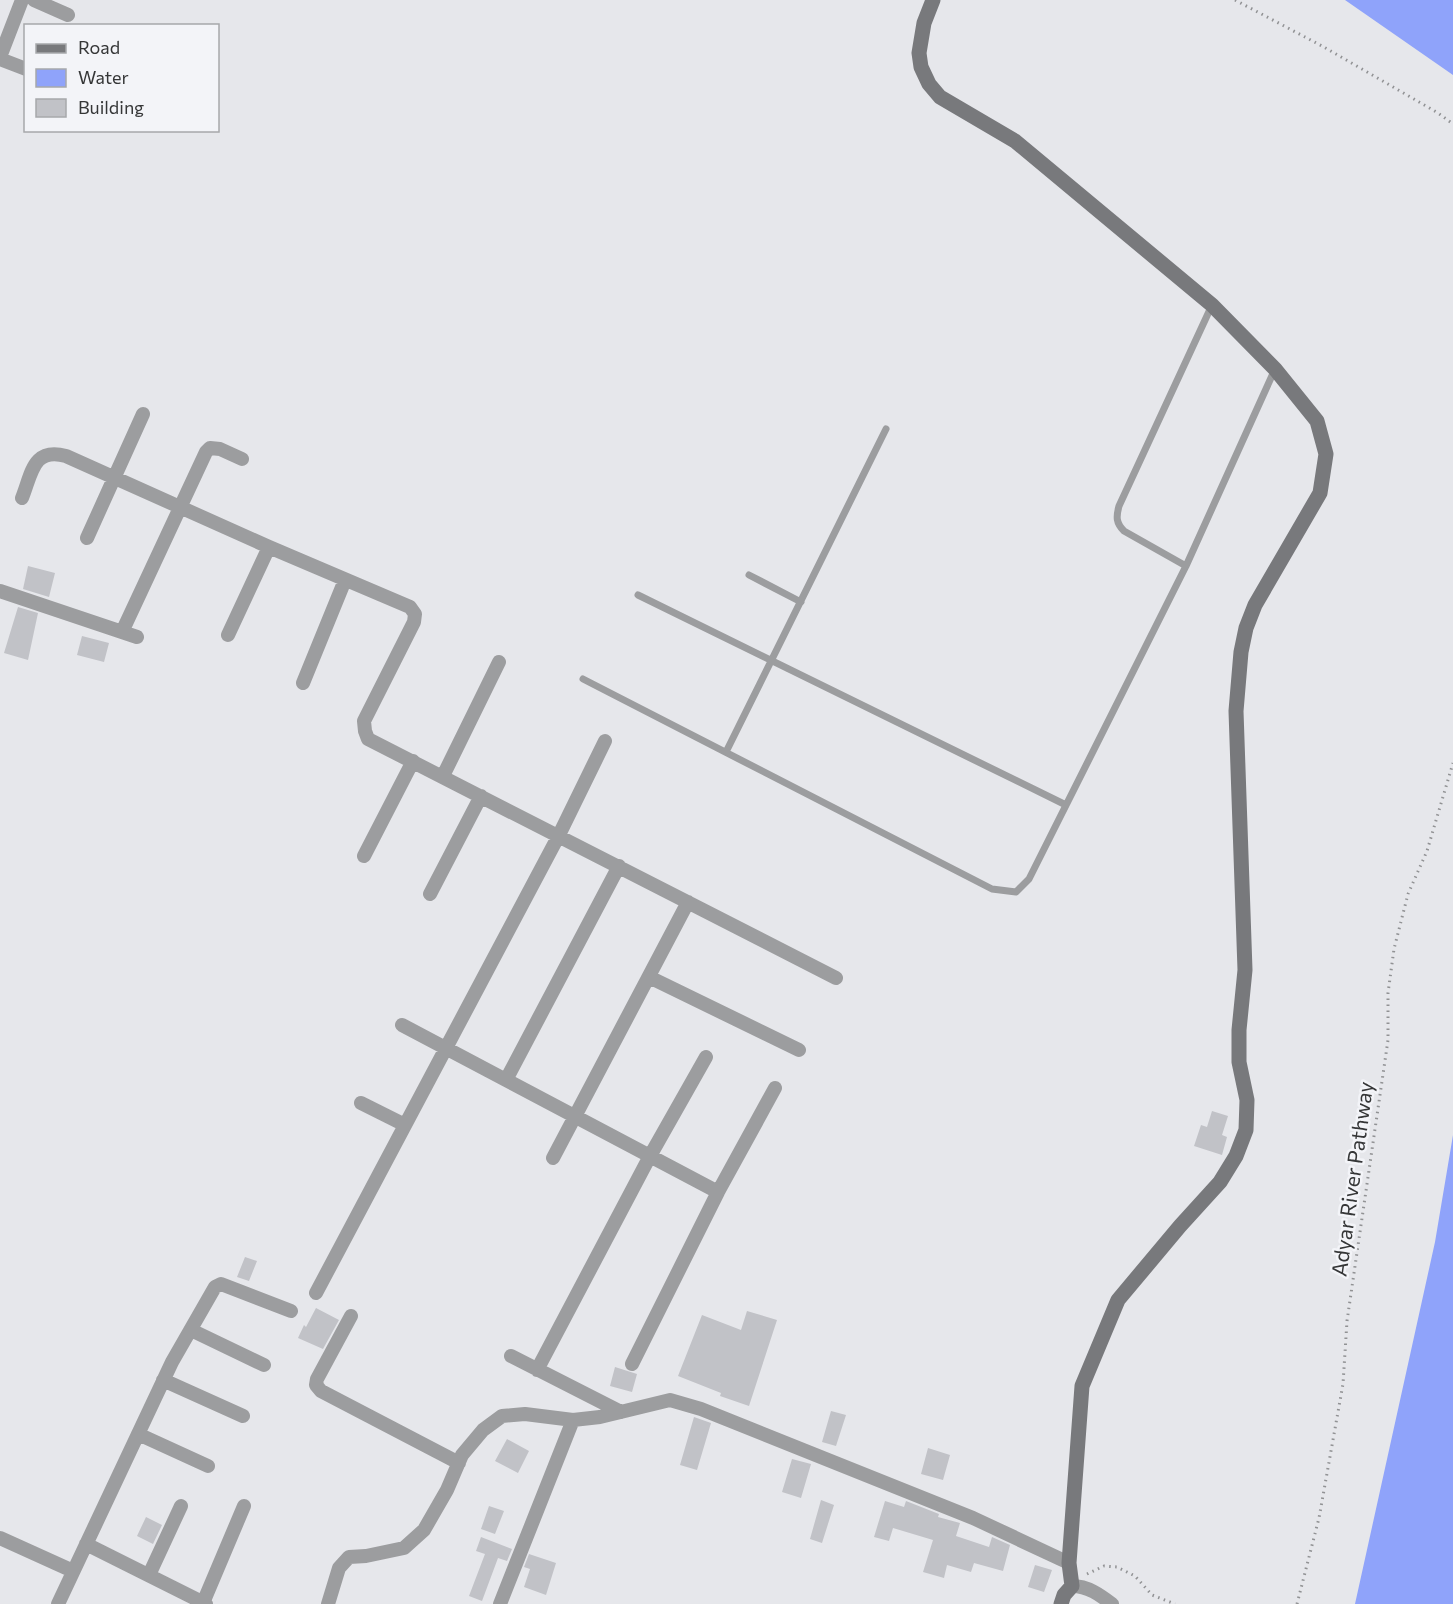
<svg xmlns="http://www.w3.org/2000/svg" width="1453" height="1604" font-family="Commissioner,sans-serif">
	<rect width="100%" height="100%" fill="#e6e7eb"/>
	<!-- water -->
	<path fill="#8fa3fa" d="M1345,0H1453V75Z
		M1453,1135V1604H1355L1435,1242Z"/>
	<!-- building -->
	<path fill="#c1c2c7" d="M28,566L55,573L49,597L23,589Z
		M18,607L38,613L28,660L4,653Z
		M82,636L109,643L104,662L77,655Z
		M1212,1111L1228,1116L1222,1135L1227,1137L1222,1155L1194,1146L1201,1125L1207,1127Z
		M245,1257L257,1261L249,1281L237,1277Z
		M316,1308L339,1320L323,1349L298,1338L304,1325L306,1327Z
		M747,1311L777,1320L749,1406L720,1396L721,1393L678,1376L702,1315L741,1330Z
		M615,1367L637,1374L632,1392L610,1386Z
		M831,1411L846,1415L836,1446L822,1442Z
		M694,1417L711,1423L697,1470L680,1465Z
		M507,1439L529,1451L518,1473L495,1461Z
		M928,1448L950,1455L943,1480L921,1474Z
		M792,1459L811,1464L801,1498L782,1492Z
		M821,1500L834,1505L822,1543L810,1539Z
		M885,1501L904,1507L906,1501L939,1514L938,1517L960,1523L956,1536L989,1547L992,1537L1010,1545L1003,1571L974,1563L971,1572L947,1565L944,1578L923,1572L933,1540L893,1528L889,1541L874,1537Z
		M489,1506L504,1511L495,1534L481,1529Z
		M146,1517L162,1525L153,1544L137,1536Z
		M481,1537L512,1549L507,1561L498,1558L482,1601L469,1596L485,1554L476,1551Z
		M529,1554L556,1563L546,1595L524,1587L530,1569L524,1567Z
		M1035,1565L1052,1570L1044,1592L1028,1587Z"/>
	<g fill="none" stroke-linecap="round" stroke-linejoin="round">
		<!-- path -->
		<path stroke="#919294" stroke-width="3" stroke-dasharray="1.5 4.5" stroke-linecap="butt" d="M1235,0L1322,46L1438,113L1453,124
			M1087,1574L1104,1566L1117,1567L1135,1576L1152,1595L1175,1604
			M1297,1604L1319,1518L1343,1384L1347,1321L1388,1040V993L1394,949L1408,894L1427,851L1453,763"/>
		<!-- lane -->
		<path stroke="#9c9d9f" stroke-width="7" d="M1186,566L1124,531C1116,523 1116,517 1119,506L1212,305
			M749,575L801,602
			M638,595L1066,805
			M583,679L992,889L1016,892L1029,879L1186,566L1275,369
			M726,752L886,429"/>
		<!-- street -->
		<path stroke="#9c9d9f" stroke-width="14" d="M34,0L68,15
			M0,57L22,0
			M0,59L26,69
			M22,498C32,473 33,447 66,456L269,547L410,607L415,614L414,622L364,721L365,731L368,739L836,978
			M87,538L143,414
			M0,591L137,637
			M122,632L206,452L210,448L220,449L242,459
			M228,635L269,547
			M303,683L345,580
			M443,776L499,662
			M364,856L413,761
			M430,894L481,796
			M649,977L799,1050
			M402,1025L718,1192
			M506,1080L619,866
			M361,1103L405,1125
			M553,1158L688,902
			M316,1293L559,835L605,741
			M351,1316L317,1379L316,1385L321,1391L459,1463
			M191,1330L264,1365
			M511,1356L621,1412
			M632,1364L718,1192L775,1088
			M537,1370L650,1156L706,1057
			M163,1380L243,1416
			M138,1434L208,1466
			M0,1538L73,1571
			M86,1544L206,1604
			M149,1575L181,1506
			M1072,1586C1088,1586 1100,1595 1112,1604
			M203,1603L244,1506
			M58,1604L172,1362L215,1287L221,1284L291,1311
			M328,1604L339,1568L349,1557L366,1556L404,1548L424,1530L447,1490L462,1455L483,1430L502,1416L525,1414L573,1420L600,1417L670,1400L701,1409L973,1518L1069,1563
			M500,1604L573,1420"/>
		<!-- secondary -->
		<path stroke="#78797c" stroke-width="15" d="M933,0L924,23L919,53L921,67L929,84L940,97L1015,141L1212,305L1275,369L1317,421L1326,454L1320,493L1255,605L1246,628L1241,652L1236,711L1245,970L1239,1030V1062L1247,1100L1246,1130L1236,1156L1220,1182L1180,1226L1118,1300L1082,1386L1069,1563L1072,1586L1064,1595L1061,1604"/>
	</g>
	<g text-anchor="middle" stroke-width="5" stroke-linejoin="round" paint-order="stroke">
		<!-- street labels -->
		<g font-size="21" fill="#353637" stroke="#f3f4f8">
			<text transform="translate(1353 1179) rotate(-82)" y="7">Adyar River Pathway</text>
		</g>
	</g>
	<!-- legend -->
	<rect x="24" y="24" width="195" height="108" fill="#f3f4f8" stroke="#a7a8ab" stroke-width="1.5"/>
	<rect x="36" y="44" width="30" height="9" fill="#78797c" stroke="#a7a8ab" stroke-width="1.5"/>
	<text x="78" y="54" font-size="18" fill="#353637">Road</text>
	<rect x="36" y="69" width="30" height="18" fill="#8fa3fa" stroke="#a7a8ab" stroke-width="1.5"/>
	<text x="78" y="84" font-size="18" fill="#353637">Water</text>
	<rect x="36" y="99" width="30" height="18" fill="#c1c2c7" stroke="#a7a8ab" stroke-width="1.5"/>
	<text x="78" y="114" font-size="18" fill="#353637">Building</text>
</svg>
